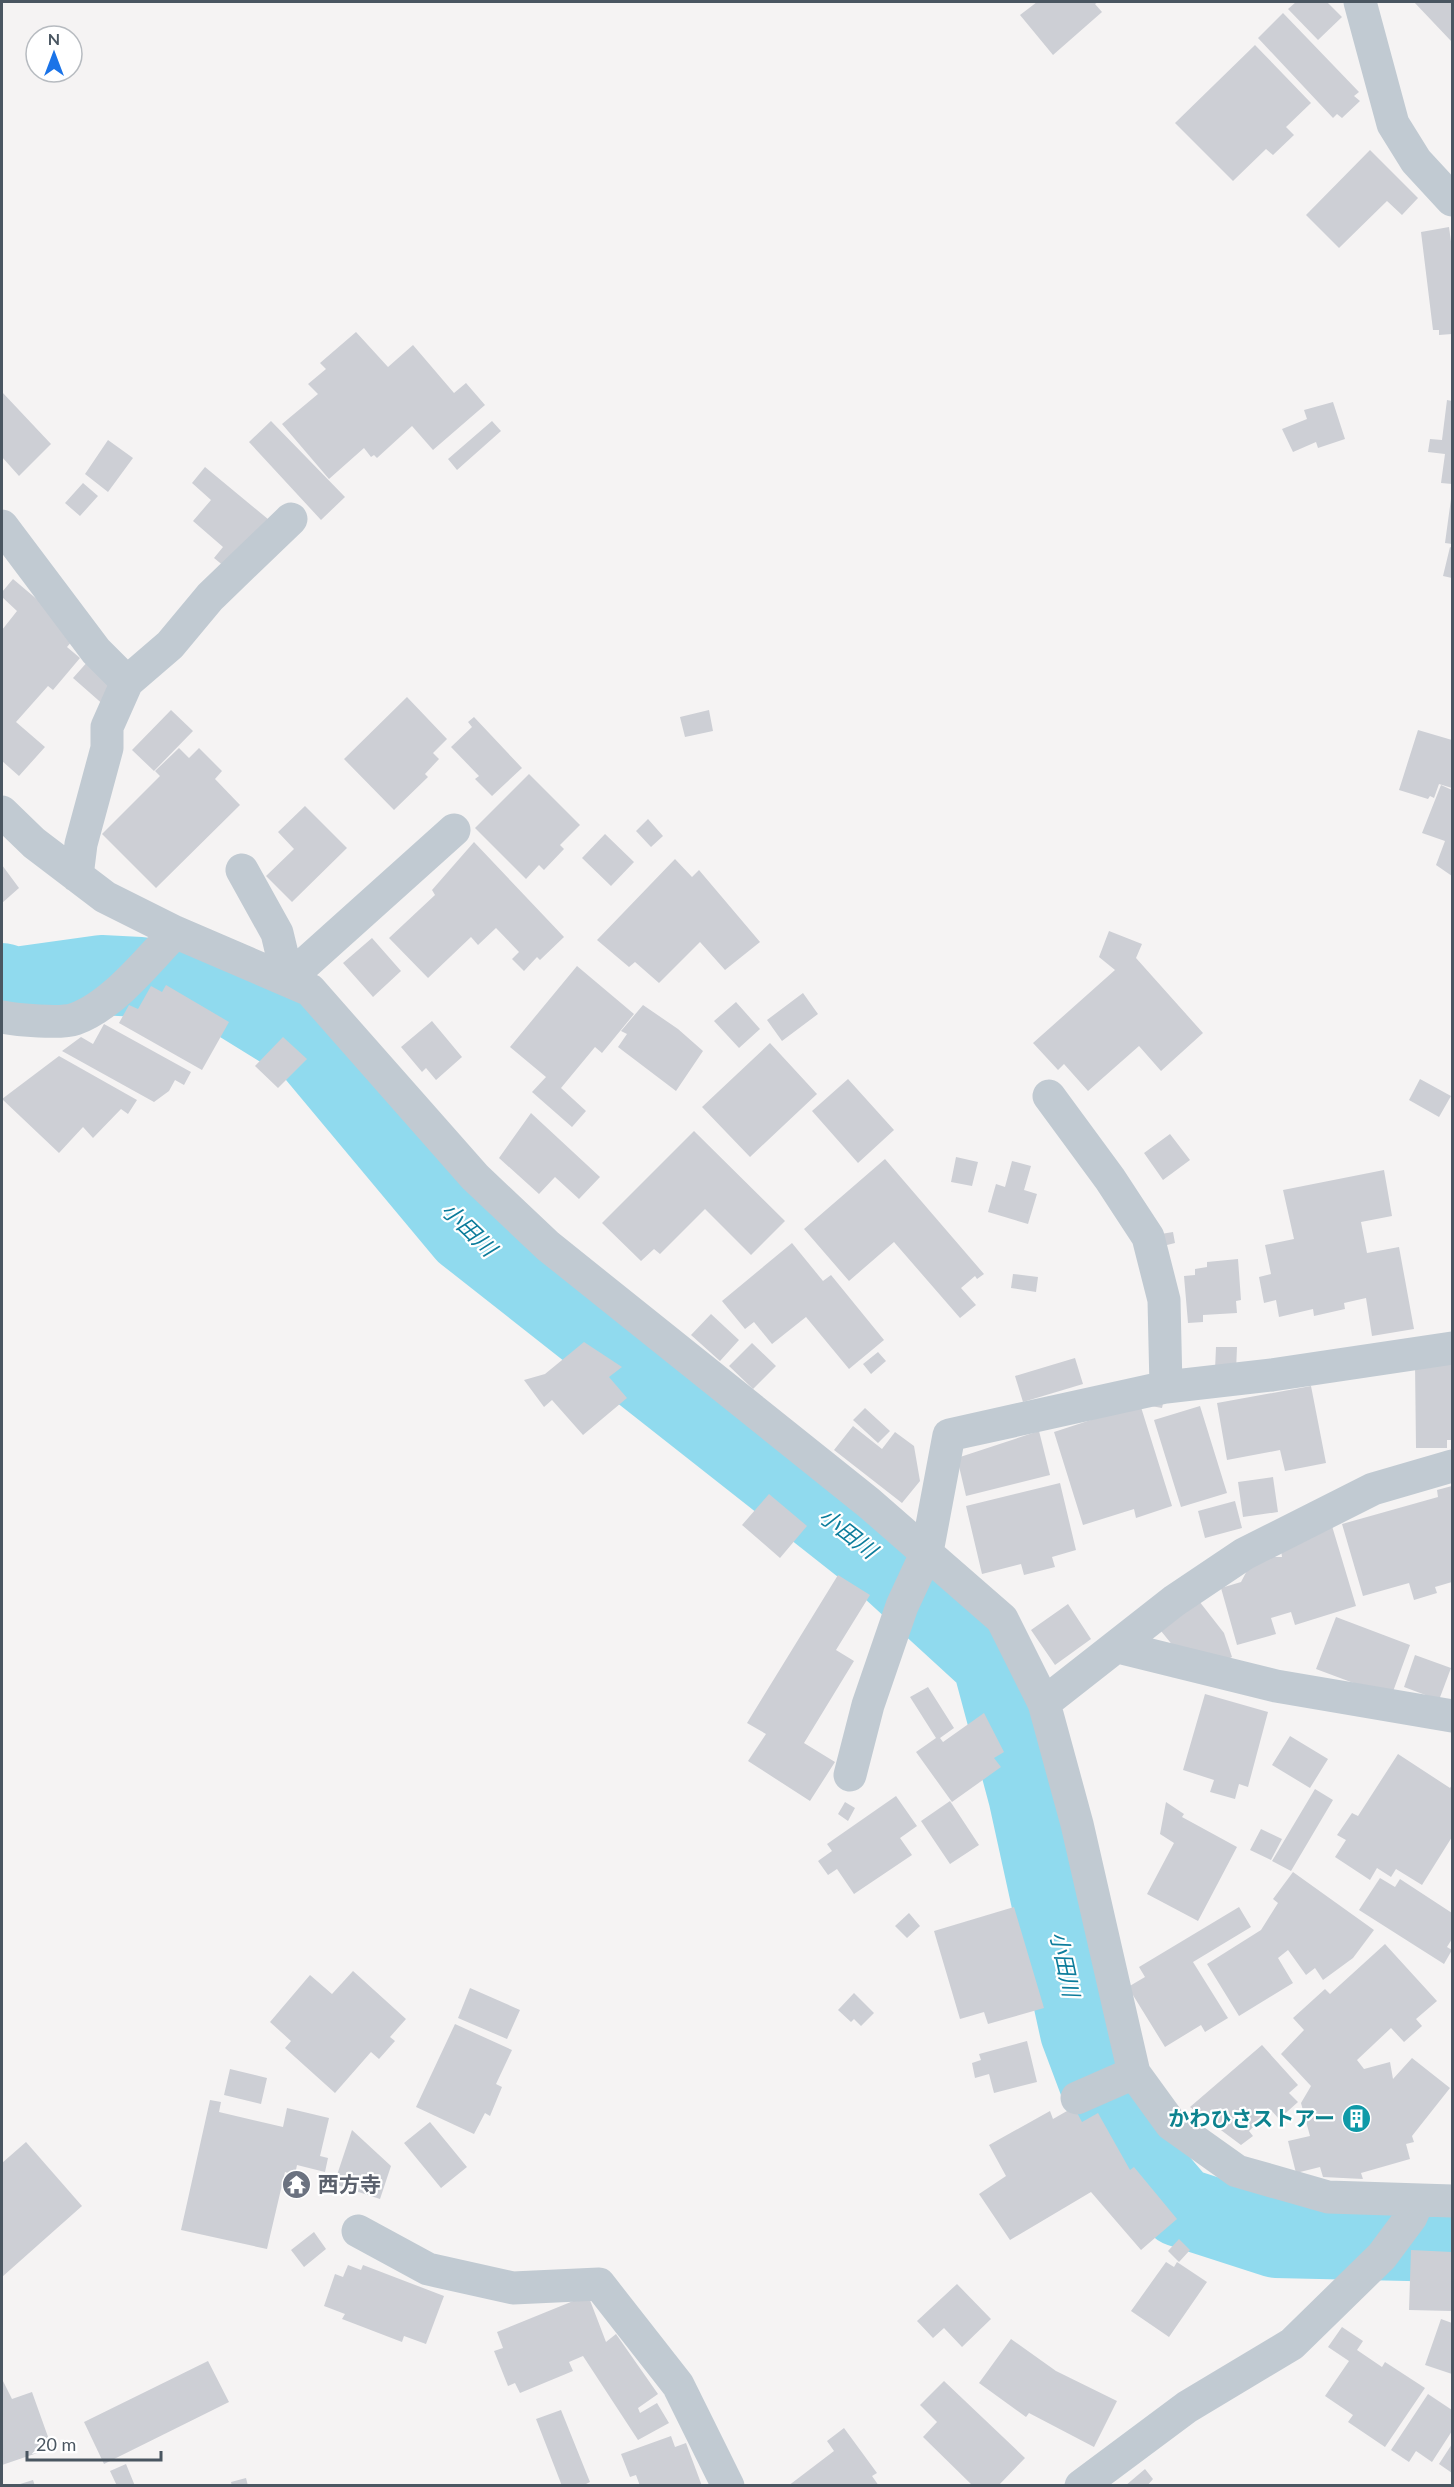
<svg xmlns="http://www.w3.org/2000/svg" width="1454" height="2487" font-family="Lato,'Noto Sans JP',sans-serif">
	<rect width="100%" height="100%" fill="#f5f3f3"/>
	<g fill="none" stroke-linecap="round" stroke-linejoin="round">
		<!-- river -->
		<path stroke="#90daee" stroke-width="80" d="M2,983L15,987L101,975L140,977L220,990L309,1045L466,1233L885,1563L992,1661L1028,1795L1080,2032L1119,2136L1180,2207L1276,2238L1452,2242"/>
	</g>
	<!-- building -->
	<path fill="#cdcfd5" d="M1037,2H1098L1095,4L1102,12L1053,55L1020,15Z
		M1296,2H1327L1342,17L1318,40L1288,9Z
		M1414,2H1452V40L1451,41Z
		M1283,13L1359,92L1354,96L1360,101L1342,118L1337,114L1333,118L1258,38Z
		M1255,45L1311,103L1286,127L1294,135L1273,155L1266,149L1233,181L1175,123Z
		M1370,150L1418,198L1402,215L1387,201L1339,248L1306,215Z
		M1449,227L1452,249V334L1439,335V330H1433L1421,232Z
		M356,332L388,367L413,345L454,393L466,383L485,405L433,450L412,426L377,458L374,455L371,457L364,448L329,479L282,424L318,394L308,384L326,369L320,363Z
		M2,392L51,444L19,476L2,457Z
		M1447,400L1452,401V484L1441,483L1445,454L1428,452L1430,439L1442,440Z
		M1333,402L1345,439L1318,448L1316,442L1293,452L1282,429L1307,419L1304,410Z
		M271,421L345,497L321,520L249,442Z
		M492,421L501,431L457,470L448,459Z
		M108,440L133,458L108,492L85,474Z
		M205,467L280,529L236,576L214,558L223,547L193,521L211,500L192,483Z
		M83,483L98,496L80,516L65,503Z
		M1451,499H1452V544L1445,543Z
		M1450,547L1452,548V578L1443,576Z
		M13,579L78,634L67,647L80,658L53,690L48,686L16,722L45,747L19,776L2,761V630L17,611L2,597V592Z
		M98,650L139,686L114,714L73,678Z
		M407,697L447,739L433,753L439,759L425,774L428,777L394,810L344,759Z
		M171,710L193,731L154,771L132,750Z
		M709,710L713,731L685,737L680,717Z
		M474,717L522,768L492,796L475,779L479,776L451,747L472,727L468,722Z
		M1418,730L1452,740V788L1439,784L1434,798L1430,796L1428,799L1399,790Z
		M179,748L189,758L199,748L222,771L215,779L240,805L156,888L102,834L160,776L155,771Z
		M529,774L580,825L560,845L564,849L544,870L539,865L526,879L475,828Z
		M1441,785L1452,790V876L1436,865L1445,841L1422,833Z
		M305,806L347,848L292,902L266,876L294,849L278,832Z
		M648,819L663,836L651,847L636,831Z
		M605,834L634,862L611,886L582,858Z
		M474,842L564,937L540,960L537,957L524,971L512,959L519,952L496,928L478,945L471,937L428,978L389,938L435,895L432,890Z
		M675,859L692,877L699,870L760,942L725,970L700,942L659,983L635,962L629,967L597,940Z
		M2,865L19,888L2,903Z
		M1109,931L1142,944L1136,958L1203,1033L1161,1071L1139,1046L1088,1091L1064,1064L1058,1070L1033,1043L1115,970L1099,957Z
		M372,938L401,971L373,997L343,963Z
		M577,966L634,1014L602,1053L595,1047L561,1088L586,1111L572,1127L532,1092L546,1077L510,1047Z
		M166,985L229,1022L202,1070L119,1023L129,1005L138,1009L151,986L162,992Z
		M803,993L818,1014L782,1041L767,1020Z
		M736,1002L760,1029L739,1048L714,1021Z
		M643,1005L678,1029L703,1051L676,1091L618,1047L627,1034L621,1031Z
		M432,1021L462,1057L436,1080L426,1068L422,1072L401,1047Z
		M104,1024L191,1072L184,1085L175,1080L169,1091L154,1102L62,1051L81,1037L93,1044Z
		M283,1037L307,1059L278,1088L255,1066Z
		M770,1043L817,1094L750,1157L702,1107Z
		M59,1056L137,1100L128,1114L121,1109L93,1138L83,1127L59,1153L2,1099Z
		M848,1079L894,1130L858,1163L812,1111Z
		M1420,1079L1451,1096L1439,1117L1409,1100Z
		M531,1113L600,1177L579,1199L555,1177L539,1194L499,1158Z
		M694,1131L785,1221L751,1255L705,1209L660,1254L654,1249L641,1261L602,1223Z
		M1170,1134L1190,1160L1163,1180L1144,1153Z
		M956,1157L978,1162L972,1186L951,1182Z
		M885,1159L984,1274L977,1279L975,1276L961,1288L976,1305L960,1318L894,1242L849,1281L804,1229Z
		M1012,1161L1031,1166L1024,1190L1037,1194L1028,1224L988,1212L996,1184L1005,1187Z
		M1384,1170L1392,1216L1361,1222L1367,1253L1399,1247L1414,1329L1372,1336L1366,1298L1344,1303L1345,1309L1314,1316L1313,1309L1279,1317L1276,1300L1264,1303L1259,1277L1271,1274L1265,1245L1294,1239L1283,1190Z
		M1173,1232L1175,1243L1163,1246L1161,1234Z
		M792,1243L823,1281L831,1275L884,1340L849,1369L806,1317L772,1344L754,1322L745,1329L722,1301Z
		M1238,1259L1241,1300L1236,1301L1237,1313L1203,1315V1322L1188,1323L1184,1276L1195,1275V1269L1207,1267V1262Z
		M1013,1274L1038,1277L1036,1292L1011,1288Z
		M711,1314L739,1340L720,1361L691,1335Z
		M584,1342L622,1367L609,1377L627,1398L583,1435L552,1400L544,1407L524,1380L545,1374Z
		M752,1343L776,1366L753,1389L729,1366Z
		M1216,1347H1237L1236,1371L1215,1370Z
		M878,1352L886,1361L871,1374L863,1364Z
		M1075,1358L1083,1384L1023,1402L1015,1376Z
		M1415,1363H1452V1440H1447V1448H1416Z
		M1311,1386L1326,1463L1285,1471L1280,1450L1227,1460L1217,1403Z
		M1164,1399L1162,1408L1140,1404L1172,1506L1136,1518L1134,1509L1083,1525L1054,1432L1140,1404Z
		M1200,1406L1227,1493L1181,1507L1154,1420Z
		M865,1408L890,1431L878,1443L853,1420Z
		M853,1426L882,1449L895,1432L914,1446L920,1481L902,1503L834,1450Z
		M1039,1431L1050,1475L966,1496L957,1458Z
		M1273,1477L1278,1512L1243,1517L1238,1482Z
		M1060,1483L1076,1550L1052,1557L1055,1567L1024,1575L1021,1564L982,1574L966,1506Z
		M1452,1486V1582L1435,1587L1437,1593L1414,1600L1409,1583L1363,1596L1342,1524L1438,1497L1437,1490Z
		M769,1494L807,1526L780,1558L742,1525Z
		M1235,1501L1242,1528L1205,1538L1198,1511Z
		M1332,1526L1356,1606L1295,1625L1291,1612L1271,1618L1276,1634L1237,1645L1221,1588L1241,1582L1251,1563L1268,1557H1282L1281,1550Z
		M838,1575L870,1595L836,1650L854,1661L804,1743L835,1762L810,1801L748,1761L766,1734L747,1723Z
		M1199,1601L1224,1633L1232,1657L1219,1663L1183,1658L1161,1631Z
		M1068,1604L1091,1639L1055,1665L1031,1630Z
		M1336,1617L1410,1645L1391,1697L1316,1669Z
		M1415,1655L1451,1668L1439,1700L1404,1687Z
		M928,1687L954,1728L940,1738L943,1742L984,1713L1004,1752L994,1758L1001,1767L952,1802L916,1752L936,1738L910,1697Z
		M1205,1694L1268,1712L1248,1787L1239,1784L1235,1799L1210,1792L1214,1780L1183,1770Z
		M1290,1736L1328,1759L1310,1788L1272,1765Z
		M1398,1754L1450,1788L1452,1785V1837L1422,1885L1396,1869L1391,1877L1377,1868L1370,1880L1335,1857L1346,1840L1337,1835L1352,1813L1358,1816Z
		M1315,1789L1333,1800L1291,1871L1272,1861Z
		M896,1796L917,1826L900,1838L912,1855L854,1894L837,1869L828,1875L818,1861L832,1851L827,1844Z
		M950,1801L979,1845L950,1864L921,1821Z
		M845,1802L855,1808L848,1821L838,1814Z
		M1166,1802L1184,1814L1182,1817L1237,1847L1198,1921L1147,1894L1174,1843L1160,1834Z
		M1261,1829L1282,1839L1271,1860L1250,1850Z
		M1293,1872L1374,1930L1353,1958L1323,1980L1315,1968L1306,1975L1288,1950L1278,1958L1293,1983L1239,2016L1207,1964L1261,1930L1278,1903L1273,1899Z
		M1380,1878L1395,1887L1400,1879L1452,1913V1939L1447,1947L1452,1950L1444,1964L1359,1910Z
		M1014,1907L1044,2008L988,2024L984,2012L960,2019L934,1931Z
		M1239,1907L1251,1927L1193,1962L1228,2018L1205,2032L1201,2025L1165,2047L1128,1987L1145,1977L1139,1967Z
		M909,1913L920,1926L907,1938L895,1926Z
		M1385,1944L1437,2001L1416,2019L1422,2026L1404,2042L1391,2028L1357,2060L1364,2069L1390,2062L1393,2079L1412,2058L1450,2088L1412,2136L1414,2142L1406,2144L1410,2159L1361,2173L1363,2179L1323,2177L1320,2167L1296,2173L1288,2141L1310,2136L1301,2103L1311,2086L1281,2054L1304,2030L1293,2018L1325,1989L1330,1994Z
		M353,1971L406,2019L390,2037L395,2041L379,2059L371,2052L335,2093L285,2048L291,2041L270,2022L310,1975L332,1994Z
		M470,1988L520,2010L507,2039L458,2018Z
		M854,1993L874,2013L861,2026L854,2019L851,2022L838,2010Z
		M455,2024L512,2050L496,2084L502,2087L490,2116L485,2113L474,2134L416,2107Z
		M1027,2041L1037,2082L994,2093L989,2074L975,2078L972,2063L981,2060L979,2054Z
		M1262,2045L1298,2085L1289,2093L1298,2102L1279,2119L1271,2110L1249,2131L1253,2136L1241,2145L1190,2107Z
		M230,2069L267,2078L261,2104L224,2095Z
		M210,2100L221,2102L219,2112L283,2127L287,2108L329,2118L320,2156L328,2158L325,2172L297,2165L295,2175L285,2172L267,2249L181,2230Z
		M1074,2107L1082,2122L1098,2113L1130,2170L1134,2167L1177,2219L1141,2250L1091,2192L1010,2240L979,2194L1006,2176L989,2145L1050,2111L1053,2119Z
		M430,2122L467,2167L441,2188L404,2143Z
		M352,2130L391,2166L380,2199L334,2184Z
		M26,2142L82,2206L2,2277V2163Z
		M314,2232L326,2249L304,2267L291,2250Z
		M1179,2239L1190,2250L1179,2262L1168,2251Z
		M1411,2250L1452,2252V2311L1409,2310Z
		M1166,2262L1174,2267L1177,2262L1207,2282L1169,2337L1131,2311Z
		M348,2265L361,2270L363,2265L444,2296L426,2344L404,2336L402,2342L342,2319L345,2314L324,2306L335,2274L343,2277Z
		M957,2284L991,2319L962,2347L944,2328L933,2338L917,2321Z
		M588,2295L606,2342L616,2334L658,2394L638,2408L640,2413L657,2403L669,2423L638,2440L583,2356L569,2362L573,2371L520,2393L515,2383L508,2386L494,2351L503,2348L497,2332Z
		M1441,2319L1452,2323V2374L1425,2365Z
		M1342,2327L1363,2341L1357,2350L1382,2367L1385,2362L1425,2388L1385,2447L1348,2422L1353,2415L1325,2396L1349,2361L1328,2347Z
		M1011,2339L1056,2371L1117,2401L1094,2447L1029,2413L1026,2417L979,2383Z
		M208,2361L229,2402L104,2464L84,2422Z
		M2,2379L12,2399L32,2392L52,2448L2,2465Z
		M944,2381L1025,2458L998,2486H973L923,2437L937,2422L920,2405Z
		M1428,2394L1452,2410V2431L1432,2462L1416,2451L1409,2462L1391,2450Z
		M561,2410L590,2482L582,2486H562L536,2419Z
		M844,2428L877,2473L872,2476L879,2486H788L834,2451L827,2441Z
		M671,2436L675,2447L686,2443L702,2486H640L636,2475L630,2477L621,2454Z
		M1452,2444V2473L1439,2464Z
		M126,2464L135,2486H117L110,2471Z
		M1145,2469L1153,2479L1147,2486H1125Z
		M246,2478L248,2486H232L231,2482Z
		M33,2480L35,2486H17V2485Z"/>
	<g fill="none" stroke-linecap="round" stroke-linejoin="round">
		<!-- minor -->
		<path stroke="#c1cad2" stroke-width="33" d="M1360,2L1393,124L1416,161L1452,200
			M2,526L96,651L127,682L107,727V748L81,844L77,876
			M127,682L170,645L210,597L291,519
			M2,812L34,843L105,897L175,932L310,990L475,1177L548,1246L869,1503L1002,1619L1044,1703L1077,1824L1134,2073L1171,2124L1237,2171L1328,2197L1452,2201
			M242,870L277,933L288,979L454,830
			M2,1017C17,1020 61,1024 75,1019C112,1006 149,960 175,932
			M1049,1096L1110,1179L1148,1237L1164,1300L1166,1387
			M1118,1647L1276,1686L1452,1716
			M1044,1703L1174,1601L1244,1554L1373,1489L1452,1466
			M850,1775L868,1705L902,1606L927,1552L949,1435L1166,1387L1272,1375L1452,1348
			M1077,2098L1134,2073
			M358,2231L428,2269L513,2288L599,2284L678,2385L728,2486
			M1081,2486L1187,2407L1292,2344L1382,2256L1411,2217L1418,2201"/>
	</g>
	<!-- icons -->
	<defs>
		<symbol id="building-disc" viewBox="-11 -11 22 22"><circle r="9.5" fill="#0f9aa8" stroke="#fff"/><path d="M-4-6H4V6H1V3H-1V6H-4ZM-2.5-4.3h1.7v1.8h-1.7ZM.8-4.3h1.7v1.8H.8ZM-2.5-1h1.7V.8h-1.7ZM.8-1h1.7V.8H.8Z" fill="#fff"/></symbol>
		<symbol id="temple-disc" viewBox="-11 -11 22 22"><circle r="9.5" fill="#6b7280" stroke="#fff"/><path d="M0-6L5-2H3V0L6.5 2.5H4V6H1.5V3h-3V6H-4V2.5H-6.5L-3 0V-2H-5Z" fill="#fff"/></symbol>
	</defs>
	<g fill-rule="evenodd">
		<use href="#building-disc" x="1340" y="2102" width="33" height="33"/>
		<use href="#temple-disc" x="280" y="2168" width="33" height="33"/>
	</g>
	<g text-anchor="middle" stroke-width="4.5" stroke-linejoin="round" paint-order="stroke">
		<!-- culture labels -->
		<g font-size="21" font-weight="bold" fill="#0d838f" stroke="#fff" text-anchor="end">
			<text x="1335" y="2126">かわひさストアー</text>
		</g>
		<!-- worship labels -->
		<g font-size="21" font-weight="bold" fill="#5b616d" stroke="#fff" text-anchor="start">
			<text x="318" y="2192">西方寺</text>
		</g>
		<!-- water labels -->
		<g font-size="22" font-style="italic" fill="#0c7c9b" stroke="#fff">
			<text transform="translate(469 1229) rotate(44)" y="8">小田川</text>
			<text transform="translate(848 1533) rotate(38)" y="8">小田川</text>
			<text transform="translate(1065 1964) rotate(78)" y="8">小田川</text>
		</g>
	</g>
	<!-- border -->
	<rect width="1454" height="2487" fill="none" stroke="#4a5661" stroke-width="6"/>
	<!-- north arrow -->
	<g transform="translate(54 54)"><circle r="28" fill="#ffffff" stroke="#b7bbc0" stroke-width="1.5"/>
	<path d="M0-4.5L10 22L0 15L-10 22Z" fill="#1a73e8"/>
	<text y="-9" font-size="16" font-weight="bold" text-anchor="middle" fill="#4a5661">N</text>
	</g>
	<!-- scale -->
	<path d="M27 2451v9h134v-9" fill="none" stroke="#4a5661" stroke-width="3"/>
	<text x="36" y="2451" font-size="18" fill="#4a5661" stroke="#ffffff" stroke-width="4.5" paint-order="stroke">20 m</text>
</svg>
